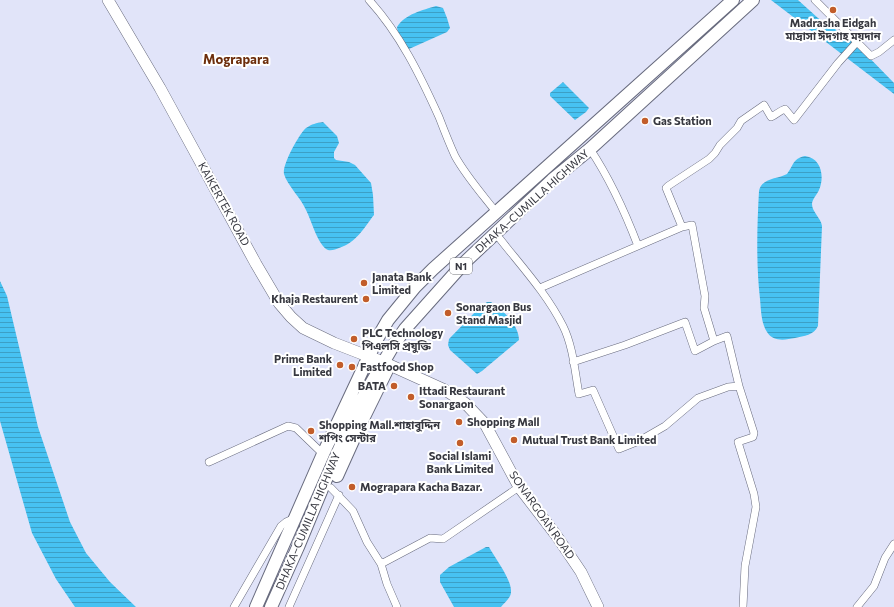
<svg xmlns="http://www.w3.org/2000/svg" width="894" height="607" font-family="Commissioner,'Noto Sans Bengali',sans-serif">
	<defs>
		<pattern id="water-rules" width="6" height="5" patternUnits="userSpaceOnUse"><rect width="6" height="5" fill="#47c2f2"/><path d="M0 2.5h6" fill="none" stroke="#3c9fc5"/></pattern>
	</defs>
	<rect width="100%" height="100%" fill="#e1e4f9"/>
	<!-- water -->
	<path fill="url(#water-rules)" d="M771,0H798L818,18L853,41L894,83V94Z
		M436,6L443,8L447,18L450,28L447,32L409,49L407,48L398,33L397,27C405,14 423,10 436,6Z
		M563,82L589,108L586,112L575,120L550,96V93Z
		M323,122L337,136L339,143L334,152V158L336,160L349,162L355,165L371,183L373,195L374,215C363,229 357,242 339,248C336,249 332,251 328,250C318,246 311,219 306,210C301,198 287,185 284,174C282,165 299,134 306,128C312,124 316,123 323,122Z
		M805,156C821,158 825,176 819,190C817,195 812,199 812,204C812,212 821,218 822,226L818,326C814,335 804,336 795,338C785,340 773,342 767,332C761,323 761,309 760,299C756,263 757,227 759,191C761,178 778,179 787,174C794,165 792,159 805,156Z
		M0,281L7,296L38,427L70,522L86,553L110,582L136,607H75L56,579L32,533L0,421Z
		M487,302H491C503,310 519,325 519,340L482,371L477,374L450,350L448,345L449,339L479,308Z
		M486,547H489C495,558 512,580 511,592C511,598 504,603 501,607H454L440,582V575L449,567Z"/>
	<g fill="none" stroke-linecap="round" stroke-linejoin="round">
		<defs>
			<path id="minor" d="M369,0C400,34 420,75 439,117C444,130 449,143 455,156C466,176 482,194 496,212
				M815,0L871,56L879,52L894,40
				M590,149C610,179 625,212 638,246
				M682,227L666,188L668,186L709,159L715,153L720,145L737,128L741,121L764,105L771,117C776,115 779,111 785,109L794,120L838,63L857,42
				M500,239C522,267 547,294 563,326C573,346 575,372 579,394L593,390L619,449L639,441L665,426L698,398L728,387L739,386L754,433L753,437L738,442L754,494L756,507L745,566L743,607
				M540,288L682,227L692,225L705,296L704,308L714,341L727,336L739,386
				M573,362L625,345L685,322L695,351L714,341
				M209,462L288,426L296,428L323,454
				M331,488L353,511L367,542L381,564L387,584L397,607
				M381,564L430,538L443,539L519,487
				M234,607L281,526L286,522L295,518
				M289,607L339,495
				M857,607L874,586L885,558L894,544"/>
			<path id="secondary" d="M108,0L160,88L256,264L279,303L291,317L303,328L334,343L383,362L445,390L465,403L485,424L519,487L556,535L581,572L598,607"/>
			<path id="trunk" d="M337,476L360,425L387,370
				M256,607L323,454L377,339L388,320L415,287L433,269L733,0
				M271,607L298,547L324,484L359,404L393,346L405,329L464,263L552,180L590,149L753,0"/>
		</defs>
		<!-- minor casing -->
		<use href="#minor" stroke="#686b7e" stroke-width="8"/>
		<!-- secondary casing -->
		<use href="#secondary" stroke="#686b7e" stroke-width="12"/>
		<!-- trunk casing -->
		<use href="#trunk" stroke="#686b7e" stroke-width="14"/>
		<!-- minor -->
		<use href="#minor" stroke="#fff" stroke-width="7"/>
		<!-- secondary -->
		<use href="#secondary" stroke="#fff" stroke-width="11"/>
		<!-- trunk -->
		<use href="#trunk" stroke="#fff" stroke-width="12"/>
	</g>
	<!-- markers -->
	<g fill="#c25d2a" stroke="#fff" stroke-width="1.5">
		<circle cx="833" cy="10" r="4"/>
		<circle cx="645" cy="121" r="4"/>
		<circle cx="364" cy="283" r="4"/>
		<circle cx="366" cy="299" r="4"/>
		<circle cx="448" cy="313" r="4"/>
		<circle cx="354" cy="339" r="4"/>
		<circle cx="340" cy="365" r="4"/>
		<circle cx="352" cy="367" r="4"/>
		<circle cx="394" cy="386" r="4"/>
		<circle cx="411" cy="397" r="4"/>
		<circle cx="459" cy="422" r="4"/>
		<circle cx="311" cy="431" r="4"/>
		<circle cx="514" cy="440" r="4"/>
		<circle cx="460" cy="443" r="4"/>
		<circle cx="352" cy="487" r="4"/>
	</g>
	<g text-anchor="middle" stroke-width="4" stroke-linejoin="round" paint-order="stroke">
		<!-- shield labels -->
		<rect fill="#fff" stroke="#737479" stroke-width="1" x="450" y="258" width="22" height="16" rx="3"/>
		<g font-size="10" font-weight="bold" fill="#373840">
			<text x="461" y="270">N1</text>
		</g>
		<!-- poi labels -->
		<g font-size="11" font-weight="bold" fill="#373840" stroke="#fff" text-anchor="start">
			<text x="833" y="27" text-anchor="middle">Madrasha Eidgah<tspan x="833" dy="13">মাদ্রাসা ঈদগাহ ময়দান</tspan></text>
			<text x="653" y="125">Gas Station</text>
			<text x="372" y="281">Janata Bank<tspan x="372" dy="13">Limited</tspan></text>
			<text x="358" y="303" text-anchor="end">Khaja Restaurent</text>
			<text x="456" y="311">Sonargaon Bus<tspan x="456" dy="13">Stand Masjid</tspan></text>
			<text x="362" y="337">PLC Technology<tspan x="362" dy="13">পিএলসি প্রযুক্তি</tspan></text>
			<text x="332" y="363" text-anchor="end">Prime Bank<tspan x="332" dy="13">Limited</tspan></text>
			<text x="360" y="371">Fastfood Shop</text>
			<text x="386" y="390" text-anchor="end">BATA</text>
			<text x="419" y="395">Ittadi Restaurant<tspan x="419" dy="13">Sonargaon</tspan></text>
			<text x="467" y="426">Shopping Mall</text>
			<text x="319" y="429">Shopping Mall.শাহাবুদ্দিন<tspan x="319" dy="13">শপিং সেন্টার</tspan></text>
			<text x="522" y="444">Mutual Trust Bank Limited</text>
			<text x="460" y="460" text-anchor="middle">Social Islami<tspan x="460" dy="13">Bank Limited</tspan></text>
			<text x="360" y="491">Mograpara Kacha Bazar.</text>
		</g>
		<!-- street labels -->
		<g font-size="11" fill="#373840" stroke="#fff">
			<text transform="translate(532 201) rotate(-42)" y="4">DHAKA–CUMILLA HIGHWAY</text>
			<text transform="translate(224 204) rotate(61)" y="4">KAIKERTEK ROAD</text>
			<text transform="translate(542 515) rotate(55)" y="4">SONARGOAN ROAD</text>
			<text transform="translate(308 521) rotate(-67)" y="4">DHAKA–CUMILLA HIGHWAY</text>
		</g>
		<!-- quarter labels -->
		<g font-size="13" font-weight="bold" fill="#6d2e0c" stroke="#fff">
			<text x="236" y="64">Mograpara</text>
		</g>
	</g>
</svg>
